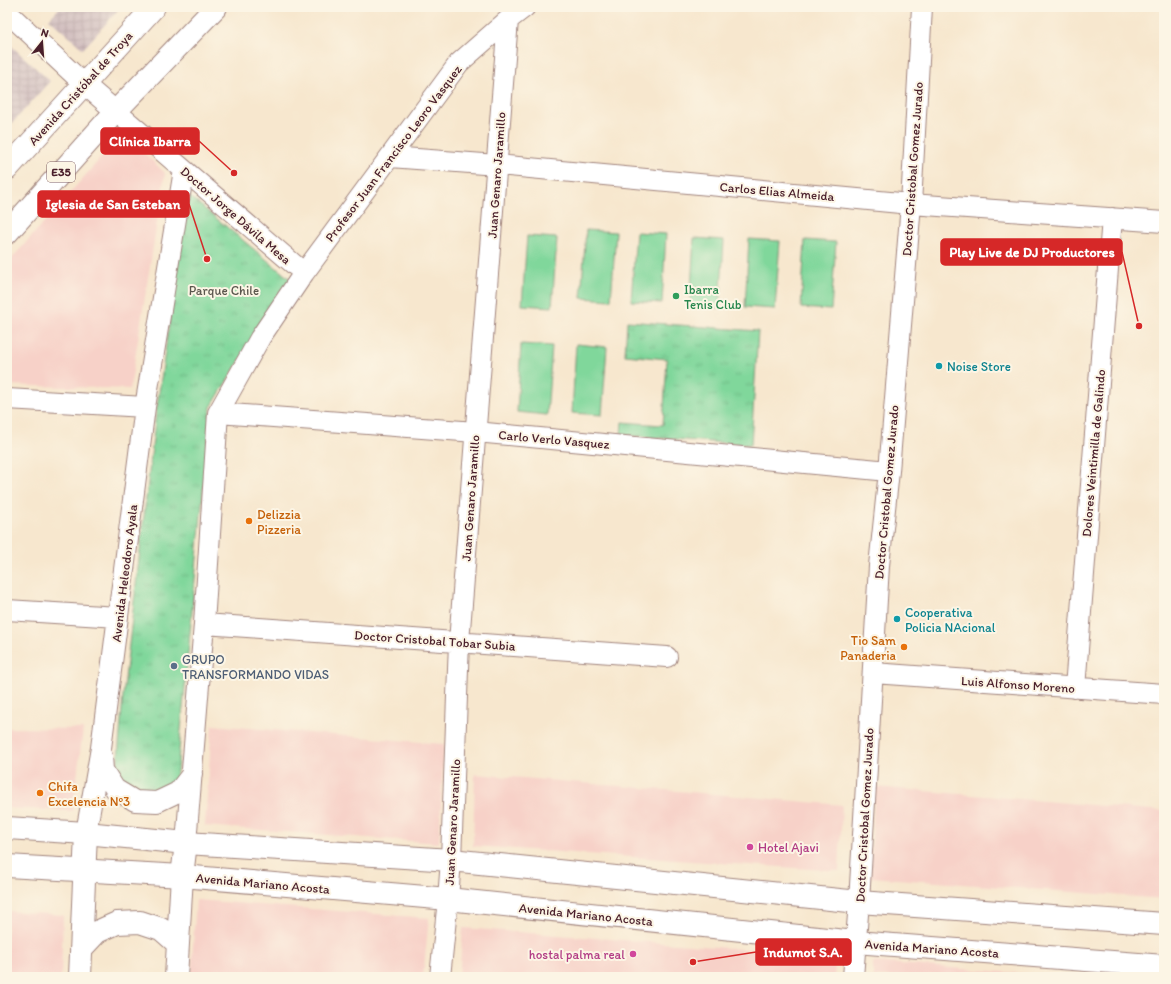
<svg xmlns="http://www.w3.org/2000/svg" width="1171" height="984" font-family="Itim,sans-serif">
	<defs>
		<pattern id="industrial-grid" width="8" height="8" patternUnits="userSpaceOnUse"><rect width="8" height="8" fill="#d2bfc0"/><path d="M0 4h8M4 0v8" fill="none" stroke="#b6a4a5"/></pattern>
		<pattern id="grass-tufts" width="24" height="20" patternUnits="userSpaceOnUse"><rect width="24" height="20" fill="#80d79b"/><path d="M3 7l-1-3M5 7V3M7 7l1-3M15 17l-1-3M17 17v-4M19 17l1-3" fill="none" stroke="#70b886"/></pattern>
	</defs>
	<rect width="100%" height="100%" fill="#fcf5e5"/>
	<filter id="ink" filterUnits="userSpaceOnUse"><feTurbulence type="fractalNoise" baseFrequency=".025" numOctaves="2"/><feDisplacementMap in="SourceGraphic" scale="8" xChannelSelector="R" yChannelSelector="G"/><feConvolveMatrix kernelMatrix="1 2 1 2 8 2 1 2 1" color-interpolation-filters="sRGB"/></filter>
	<filter id="wash" filterUnits="userSpaceOnUse"><feTurbulence type="fractalNoise" baseFrequency=".012" numOctaves="4" result="noise"/><feDisplacementMap in="SourceGraphic" scale="16" xChannelSelector="R" yChannelSelector="G"/><feGaussianBlur stdDeviation="0.9" result="paint"/><feColorMatrix in="noise" values="0 0 0 0 0 0 0 0 0 0 0 0 0 0 0 0 0 1.4 0 .05"/><feComposite in="paint" operator="in"/></filter>
	<g filter="url(#wash)">
		<rect width="100%" height="100%" fill="#f7e7ce"/>
		<!-- built -->
		<path fill="#f7d1c8" d="M123,133L165,173L130,389L7,385V264Z
			M212,725L444,744L439,843L205,826Z
			M7,728L83,729L73,811L7,808Z
			M475,774L842,805L839,871L473,846Z
			M875,787L1164,811V899L870,877Z
			M196,900L429,918L423,977H191Z
			M7,911L63,915L61,977H7Z
			M463,928L836,956L834,977H459Z
			M873,962L1069,977H873Z"/>
		<!-- industrial -->
		<path fill="url(#industrial-grid)" d="M60,7H121L83,49L49,19Z
			M7,42L50,81L7,129Z"/>
		<!-- grass -->
		<path fill="url(#grass-tufts)" stroke="#657b63" d="M188,195L290,279L211,407L178,762L176,779L161,797L122,787L117,770L123,696L156,413Z
			M627,321L758,331L751,445L621,435L622,422L663,425L667,359L625,355Z"/>
		<!-- garden -->
		<path fill="#80d79b" stroke="#657b63" d="M586,230L616,232L611,300L581,298Z
			M636,232L666,234L662,303L631,301Z
			M527,236L557,238L552,307L522,305Z
			M694,238L724,240L720,308L690,306Z
			M749,239L780,241L775,309L745,307Z
			M805,240L836,242L831,310L801,308Z
			M521,344L552,346L547,415L517,412Z
			M576,344L607,347L602,415L572,413Z"/>
	</g>
	<g filter="url(#ink)">
		<g fill="none" stroke-linecap="round" stroke-linejoin="round">
			<defs>
				<path id="street" d="M7,12L84,84L304,273
					M390,157L497,165L911,204L1164,222
					M7,399L145,407
					M218,413L476,432L889,471
					M7,610L118,617
					M204,624L667,657
					M873,673L1164,694
					M1075,688L1112,218
					M102,756L103,770L115,789L135,801L157,802L178,792L192,774
					M86,833L101,748L145,407L184,170
					M186,843L204,624L218,413L260,338L304,273L459,63L508,20L525,7
					M440,977L448,899L451,860L459,642L508,20
					M853,977L859,902L879,566L889,471L911,204L922,7"/>
				<path id="secondary" d="M81,949L97,932L117,923L140,922L161,929L178,944
					M80,977L86,833
					M176,977L182,876L186,843"/>
				<path id="primary" d="M7,828L86,833L186,843L451,860L859,902L1164,924
					M7,866L182,876L448,899L855,942L1164,966"/>
				<path id="highway" d="M7,169L154,7
					M7,233L116,111L216,7"/>
			</defs>
			<!-- street casing -->
			<use href="#street" stroke="#a0837c" stroke-width="22"/>
			<!-- secondary casing -->
			<use href="#secondary" stroke="#a0837c" stroke-width="24"/>
			<!-- primary casing -->
			<use href="#primary" stroke="#a0837c" stroke-width="24"/>
			<!-- highway casing -->
			<use href="#highway" stroke="#a0837c" stroke-width="24"/>
			<!-- street -->
			<use href="#street" stroke="#fff" stroke-width="20"/>
			<!-- secondary -->
			<use href="#secondary" stroke="#fff" stroke-width="22"/>
			<!-- primary -->
			<use href="#primary" stroke="#fff" stroke-width="22"/>
			<!-- highway -->
			<use href="#highway" stroke="#fff" stroke-width="22"/>
		</g>
	</g>
	<!-- markers -->
	<circle fill="#2e9e5b" stroke="#fcf5e5" stroke-width="1.5" cx="676" cy="296" r="4"/>
	<g fill="#0f9aa8" stroke="#fcf5e5" stroke-width="1.5">
		<circle cx="939" cy="366" r="4"/>
		<circle cx="897" cy="619" r="4"/>
	</g>
	<g fill="#e8710a" stroke="#fcf5e5" stroke-width="1.5">
		<circle cx="249" cy="521" r="4"/>
		<circle cx="904" cy="647" r="4"/>
		<circle cx="40" cy="793" r="4"/>
	</g>
	<circle fill="#5c6f8a" stroke="#fcf5e5" stroke-width="1.5" cx="174" cy="666" r="4"/>
	<g fill="#d1479c" stroke="#fcf5e5" stroke-width="1.5">
		<circle cx="750" cy="847" r="4"/>
		<circle cx="633" cy="954" r="4"/>
	</g>
	<g text-anchor="middle" stroke-width="4" stroke-linejoin="round" paint-order="stroke">
		<!-- shield labels -->
		<rect fill="#fcf5e5" stroke="#7f5f63" stroke-width="1" x="47" y="162" width="28" height="20" rx="3"/>
		<g font-size="12" font-weight="bold" fill="#4a1f2b">
			<text x="61" y="176">E35</text>
		</g>
		<!-- street labels -->
		<g font-size="13" fill="#4a1f2b" stroke="#fcf5e5">
			<text transform="translate(80 88) rotate(-48)" y="5">Avenida Cristóbal de Troya</text>
			<text transform="translate(393 153) rotate(-53)" y="5">Profesor Juan Francisco Leoro Vasquez</text>
			<text transform="translate(912 169) rotate(-86)" y="5">Doctor Cristobal Gomez Jurado</text>
			<text transform="translate(496 175) rotate(-86)" y="5">Juan Genaro Jaramillo</text>
			<text transform="translate(777 191) rotate(5)" y="5">Carlos Elias Almeida</text>
			<text transform="translate(236 215) rotate(41)" y="5">Doctor Jorge Dávila Mesa</text>
			<text transform="translate(554 439) rotate(5)" y="5">Carlo Verlo Vasquez</text>
			<text transform="translate(1093 453) rotate(-85)" y="5">Dolores Veintimilla de Galindo</text>
			<text transform="translate(886 492) rotate(-85)" y="5">Doctor Cristobal Gomez Jurado</text>
			<text transform="translate(470 498) rotate(-86)" y="5">Juan Genaro Jaramillo</text>
			<text transform="translate(124 573) rotate(-83)" y="5">Avenida Heleodoro Ayala</text>
			<text transform="translate(435 640) rotate(4)" y="5">Doctor Cristobal Tobar Subia</text>
			<text transform="translate(1018 684) rotate(4)" y="5">Luis Alfonso Moreno</text>
			<text transform="translate(864 815) rotate(-87)" y="5">Doctor Cristobal Gomez Jurado</text>
			<text transform="translate(452 822) rotate(-87)" y="5">Juan Genaro Jaramillo</text>
			<text transform="translate(263 883) rotate(5)" y="5">Avenida Mariano Acosta</text>
			<text transform="translate(586 914) rotate(6)" y="5">Avenida Mariano Acosta</text>
			<text transform="translate(932 948) rotate(4)" y="5">Avenida Mariano Acosta</text>
		</g>
		<!-- leisure labels -->
		<g font-size="13" fill="#27864d" stroke="#fcf5e5" text-anchor="start">
			<text x="684" y="294">Ibarra<tspan x="684" dy="15">Tenis Club</tspan></text>
		</g>
		<!-- park labels -->
		<g font-size="13" fill="#5a564d" stroke="#fcf5e5">
			<text x="224" y="295">Parque Chile</text>
		</g>
		<!-- culture labels -->
		<g font-size="13" fill="#0d838f" stroke="#fcf5e5" text-anchor="start">
			<text x="947" y="371">Noise Store</text>
			<text x="905" y="617">Cooperativa<tspan x="905" dy="15">Policia NAcional</tspan></text>
		</g>
		<!-- food labels -->
		<g font-size="13" fill="#c56008" stroke="#fcf5e5" text-anchor="start">
			<text x="257" y="519">Delizzia<tspan x="257" dy="15">Pizzeria</tspan></text>
			<text x="896" y="645" text-anchor="end">Tio Sam<tspan x="896" dy="15">Panaderia</tspan></text>
			<text x="48" y="791">Chifa<tspan x="48" dy="15">Excelencia Nº3</tspan></text>
		</g>
		<!-- service labels -->
		<g font-size="13" fill="#4e5e75" stroke="#fcf5e5" text-anchor="start">
			<text x="182" y="664">GRUPO<tspan x="182" dy="15">TRANSFORMANDO VIDAS</tspan></text>
		</g>
		<!-- hotel labels -->
		<g font-size="13" fill="#b23c85" stroke="#fcf5e5" text-anchor="start">
			<text x="758" y="852">Hotel Ajavi</text>
			<text x="625" y="959" text-anchor="end">hostal palma real</text>
		</g>
	</g>
	<!-- callouts -->
	<path fill="none" stroke="#d62828" stroke-width="1.5" d="M234 173L199 141M207 259L189 204M1139 326L1122 252M693 962L756 952"/>
	<g fill="#d62828" stroke="#fcf5e5" stroke-width="1.5">
		<circle cx="234" cy="173" r="4"/>
		<circle cx="207" cy="259" r="4"/>
		<circle cx="1139" cy="326" r="4"/>
		<circle cx="693" cy="962" r="4"/>
	</g>
	<g fill="#d62828" stroke="#d62828" stroke-width="1.5">
		<rect x="101" y="128" width="98" height="26" rx="4"/>
		<rect x="38" y="191" width="151" height="26" rx="4"/>
		<rect x="941" y="239" width="181" height="26" rx="4"/>
		<rect x="756" y="939" width="95" height="26" rx="4"/>
	</g>
	<g font-size="14" text-anchor="middle" font-weight="bold" fill="#fff">
		<text x="150" y="146">Clínica Ibarra</text>
		<text x="113" y="209">Iglesia de San Esteban</text>
		<text x="1032" y="257">Play Live de DJ Productores</text>
		<text x="803" y="957">Indumot S.A.</text>
	</g>
	<!-- margin -->
	<rect width="1171" height="984" fill="none" stroke="#fcf5e5" stroke-width="24"/>
	<!-- north arrow -->
	<g transform="translate(42 42) rotate(17)" stroke="#fcf5e5" stroke-width="3" paint-order="stroke">
	<path d="M0-3L7 15L0 10L-7 15Z" fill="#4a1f2b"/>
	<text y="-6" font-size="11" font-weight="bold" text-anchor="middle" fill="#4a1f2b">N</text>
	</g>
</svg>
